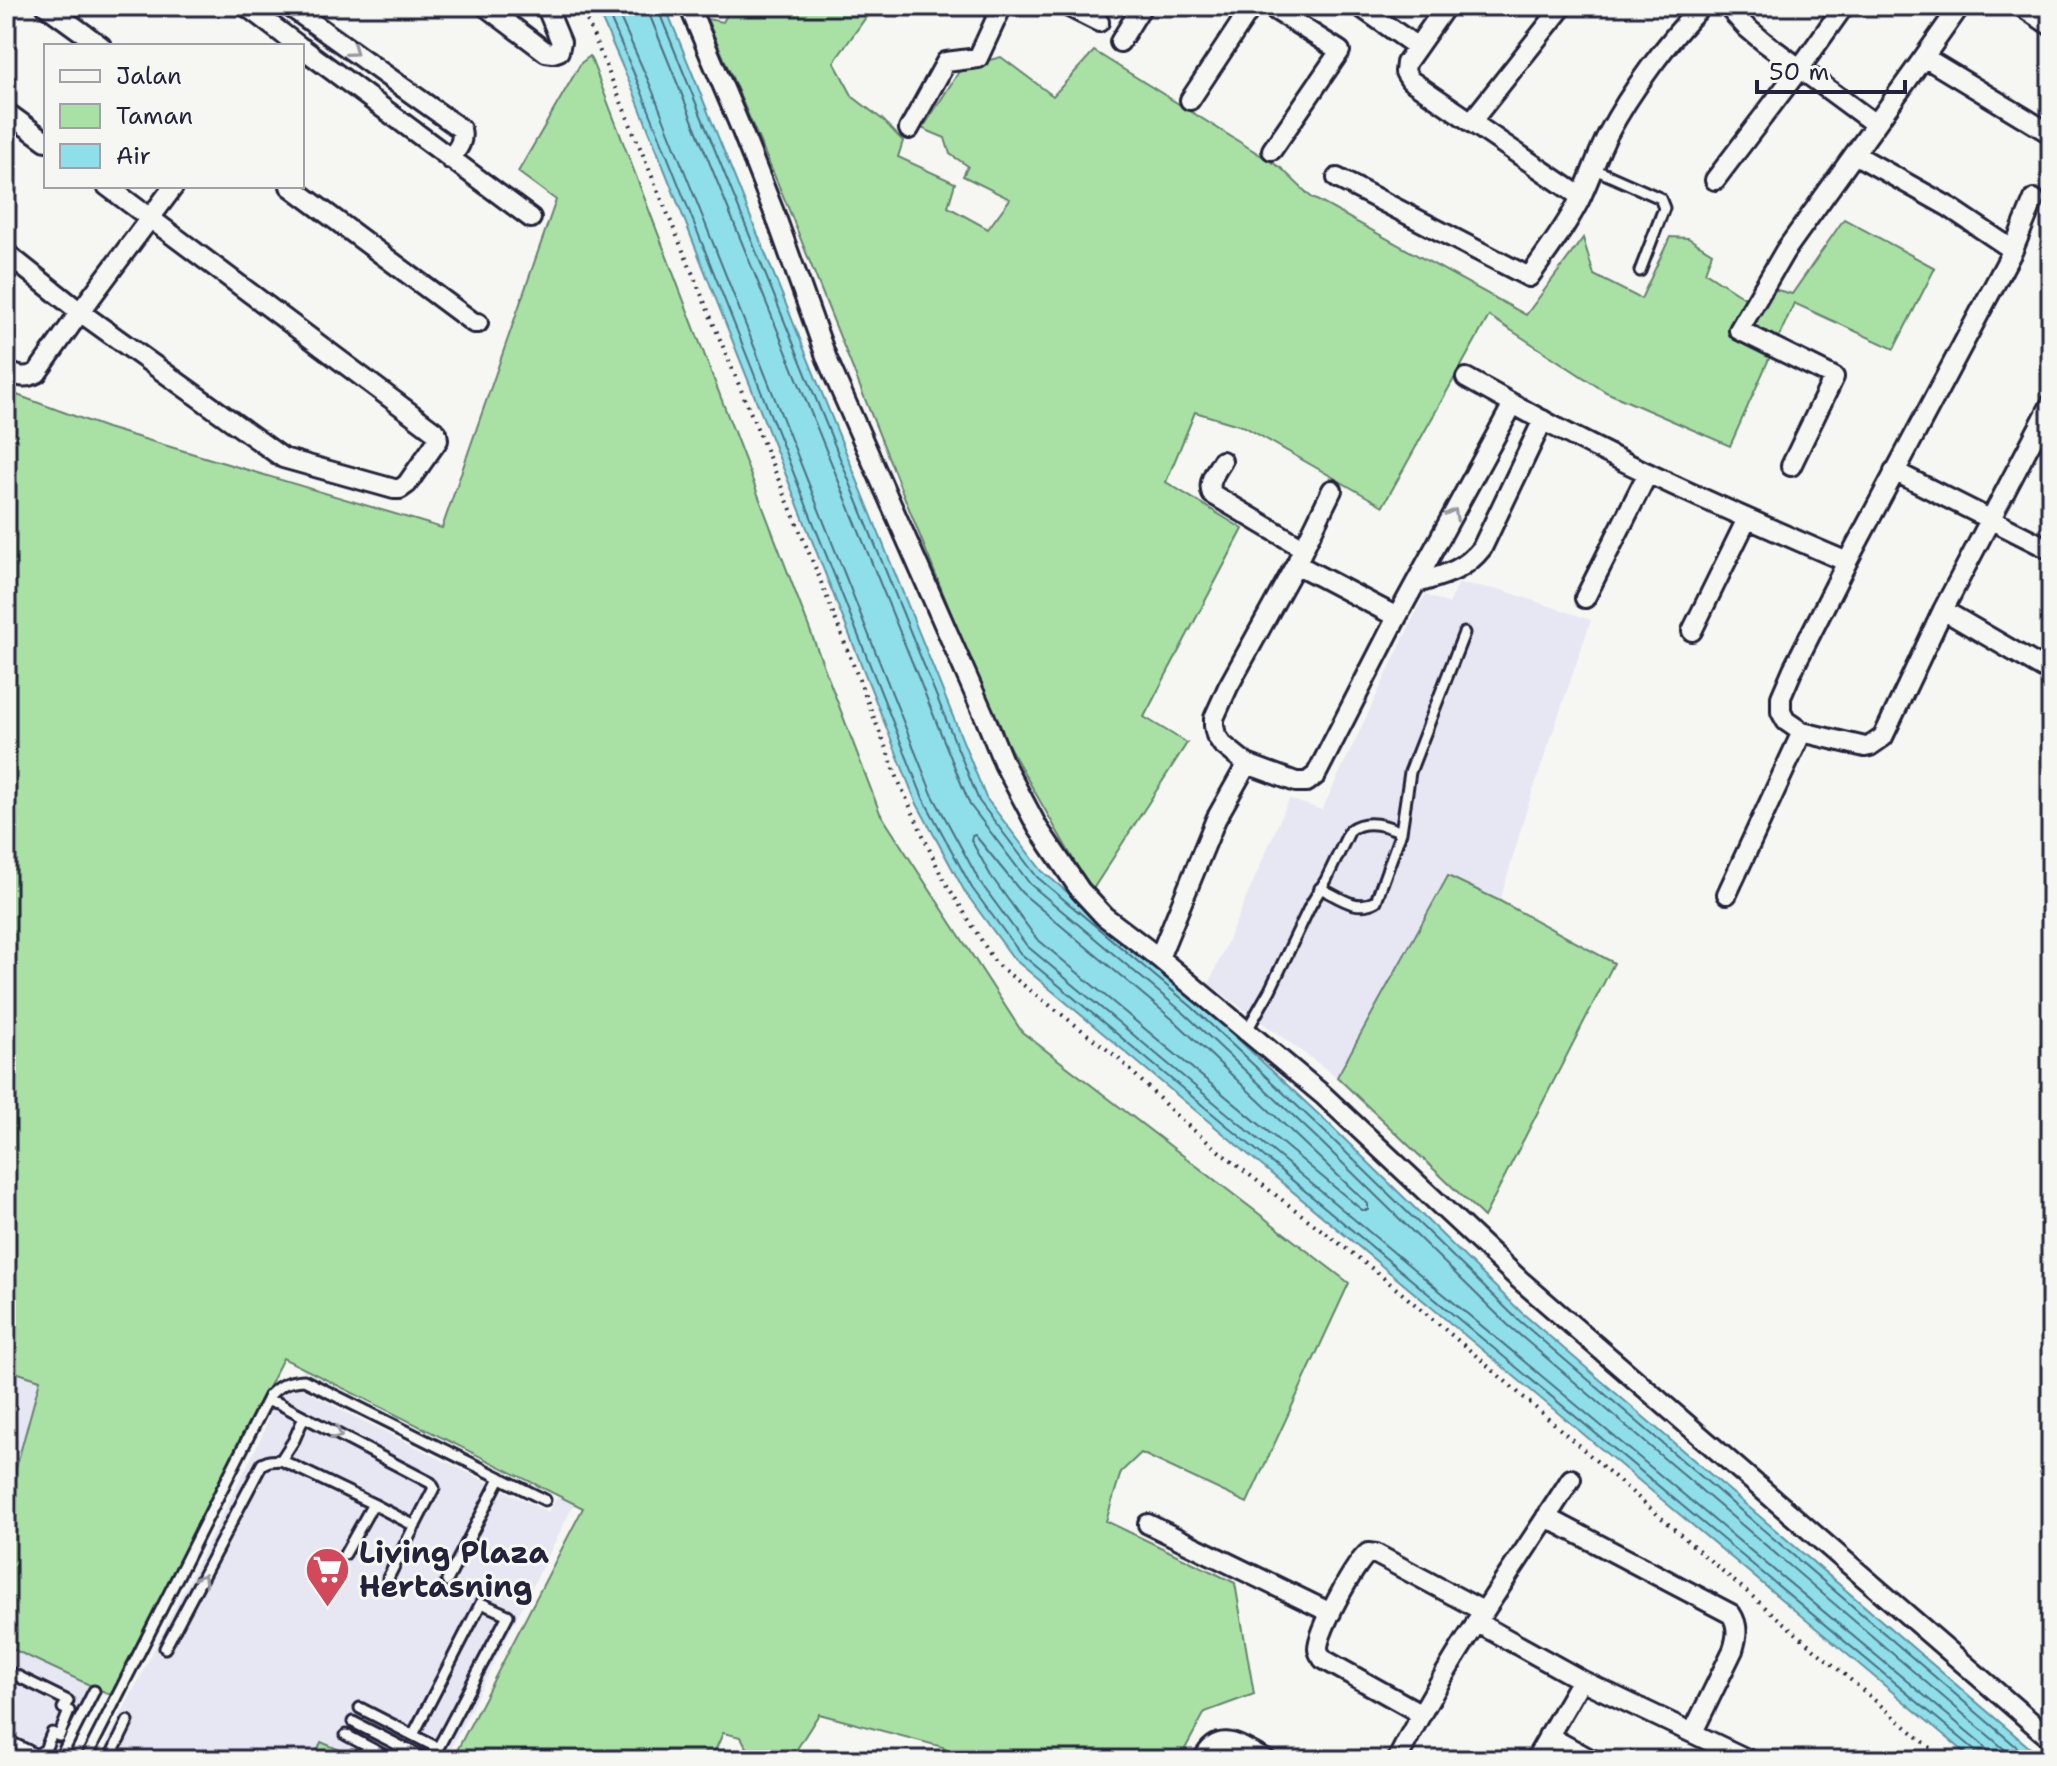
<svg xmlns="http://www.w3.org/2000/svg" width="2057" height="1766" font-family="'Shantell Sans',sans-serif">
	<rect width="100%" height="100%" fill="#f6f6f2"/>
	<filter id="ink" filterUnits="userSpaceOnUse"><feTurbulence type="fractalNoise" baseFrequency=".0125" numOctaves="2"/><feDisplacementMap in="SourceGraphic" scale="16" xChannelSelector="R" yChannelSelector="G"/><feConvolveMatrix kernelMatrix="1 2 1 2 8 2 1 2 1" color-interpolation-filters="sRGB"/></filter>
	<g filter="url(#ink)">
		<!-- built -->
		<path fill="#e6e7f3" d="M1458,584L1502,590L1591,620L1527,808L1500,901L1448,877L1337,1077L1209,984L1289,799L1322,810L1421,602L1426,595L1449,604Z
			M6,1369L40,1379L6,1505Z
			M300,1387L343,1411L548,1512L558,1496L574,1504L445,1760H363L321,1743L314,1760H98L262,1436L272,1408L281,1395Z
			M16,1651L102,1691L66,1760H6V1671Z"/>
		<!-- green -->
		<path fill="#a9e1a5" stroke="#668270" stroke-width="2" d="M732,6H874L834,62L853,97L883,120L903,141L898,157L955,183L948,207L988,229L1010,199L963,176L968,166L950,154L945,138L921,128L926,123L962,67L1001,57L1053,96L1094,51L1281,168L1311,197L1526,315L1583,238L1594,275L1641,299L1670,237L1688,238L1712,253L1705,272L1751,302L1762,286L1792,294L1844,219L1935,268L1894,349L1794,303L1730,446L1606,392L1489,316L1383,506L1245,427L1195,412L1166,482L1243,529L1144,717L1187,743L1093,889L1078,868L994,720L787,205L707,19L723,22Z
			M590,56L880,813L1022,1032L1349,1283L1247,1503L1141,1453L1121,1472L1106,1521L1235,1583L1254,1694L1205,1712L1179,1760H949L943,1747L819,1714L790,1760C763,1760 754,1764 741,1737L723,1733L711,1760H452L583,1508L283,1358L111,1695L6,1646V1505L40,1380L6,1369V391L107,428L442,528L556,200L518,172L581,63Z
			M1448,876L1500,901L1614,963L1484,1217L1337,1077Z
			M321,1742L363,1760H314Z"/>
		<!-- water -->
		<path fill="#8edfe9" stroke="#6393a3" stroke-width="2" d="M596,6H665L986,798L1042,871L1197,1001L1331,1126L1521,1312L2044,1760H1974L1014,959L965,892L916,802L634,93Z"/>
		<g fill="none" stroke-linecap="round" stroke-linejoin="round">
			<!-- shore -->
			<path stroke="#4d6e81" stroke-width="2" d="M605,6L641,90L923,798L972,888L1020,953L1975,1750L1978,1760
				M615,6L651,87L932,794L980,882L1027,946L1981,1743L1987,1750L1988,1760
				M648,6L650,16L970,805L1030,884L1185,1014L1318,1139L1508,1325L2017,1760
				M659,6V12L979,801L1037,877L1192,1007L1325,1132L1515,1317L2032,1760
				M975,835L1022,893L1177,1023L1368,1204V1210H1362L1036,938L991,876L971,840L972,836Z"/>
			<defs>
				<path id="lane" d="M1592,168L1660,198L1664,208L1640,271
					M1320,888C1339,897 1356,912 1376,901L1401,832
					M1247,1030L1270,990L1310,906L1326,880L1350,830C1365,819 1386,825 1401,832L1410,772L1464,633
					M267,1401L278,1403L431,1483L434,1488L388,1578
					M281,1460L373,1504L345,1554
					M373,1504L415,1526
					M447,1581L500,1478
					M165,1648L262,1464L269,1461L281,1460L294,1440L304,1417
					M6,1685L11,1673L68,1701L63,1708L69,1711L59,1736L52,1733L45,1750L36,1755L27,1750L22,1760
					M360,1708L438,1748L433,1760
					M353,1722L428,1760
					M346,1735L393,1760
					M413,1735L481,1603L508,1615L438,1748
					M6,1740L27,1750
					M59,1760L94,1691
					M85,1760L269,1396C280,1384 289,1381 304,1380L545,1500
					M109,1760L128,1721"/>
				<path id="street" d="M46,6L101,46
					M246,6L299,46
					M289,6L461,129C464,142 458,148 450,159
					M485,6L546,52L553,53L559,51L561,42L546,6
					M689,6L742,131L777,220L827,359L984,715L1004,764L1038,828L1080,890L1104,916L1159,958L1323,1095L1520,1280L2051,1739
					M1067,6L1099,22
					M1269,6L1340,51L1272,150
					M1359,6L1416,46
					M1446,6L1406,63L1405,72L1410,80L1581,197
					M1727,6L1746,27L1764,42L1875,124
					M2021,6L2051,26
					M1120,42L1142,6
					M302,48L531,218
					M1924,57L1960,6
					M1190,100L1252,6
					M6,112L46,141
					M1471,122L1563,6
					M909,129L946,62L978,58L1002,6
					M1856,155L1949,207L2013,250
					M1337,178L1529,277C1547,252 1565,228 1579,201C1590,179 1597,155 1608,134C1630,92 1669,39 1702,6
					M1715,180L1800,68L1844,6
					M290,186L474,323H478
					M6,253L80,312L283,458L394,489H400L407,484L438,440L437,433L107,186
					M6,370C18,377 25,379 37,373L80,312L174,186
					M1466,378L1513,404
					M1222,461C1216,471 1207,482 1212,494L1303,548
					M1791,466L1834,377L1739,330L1785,251L1924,57L2051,134
					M1894,471L2051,550
					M1298,560L1332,490
					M1417,583C1444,575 1464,571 1482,548L1543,420
					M1585,598L1648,473
					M1943,610L2051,673
					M1397,617L1296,564L1228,687L1214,718V726L1216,735L1222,744L1247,764L1296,782H1307L1316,775L1397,617L1513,404C1620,464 1734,513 1847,562L2013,250L2034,199
					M1692,631L1747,519
					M1802,732L1865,747L1870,746L1883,737L1943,610L2051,404
					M1727,894L1802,732L1786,721L1781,712V697L1793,669L1847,562
					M1159,958L1216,819L1247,764
					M1546,1517L1731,1614C1739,1626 1737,1637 1733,1650L1693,1732
					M1148,1524L1331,1613
					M1476,1622L1581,1680L1749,1760
					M1420,1713L1323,1659C1320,1654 1318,1653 1318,1648C1318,1631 1355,1563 1368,1553L1376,1554L1483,1611
					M1548,1736L1592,1760
					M1203,1760C1219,1727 1242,1748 1266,1760
					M1397,1760C1446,1661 1512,1572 1571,1479
					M1535,1760L1581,1680"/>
			</defs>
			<!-- lane casing -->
			<use href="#lane" stroke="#22223b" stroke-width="15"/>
			<!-- street casing -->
			<use href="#street" stroke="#22223b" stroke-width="24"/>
			<!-- path -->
			<path stroke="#22223b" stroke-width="4" stroke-dasharray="2 6" stroke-linecap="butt" d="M581,6L817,572L899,782L941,875L996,964L1117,1057L1180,1119L1226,1157L1374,1270L1473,1353L1713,1563L1945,1760"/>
			<!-- lane -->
			<use href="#lane" stroke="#f6f6f2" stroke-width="9"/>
			<!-- street -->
			<use href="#street" stroke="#f6f6f2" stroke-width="18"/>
		</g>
		<!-- one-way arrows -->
		<defs><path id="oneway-chevron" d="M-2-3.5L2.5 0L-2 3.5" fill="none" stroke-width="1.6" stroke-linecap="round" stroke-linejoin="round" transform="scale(2)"/></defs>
		<g stroke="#9797a0">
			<use href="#oneway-chevron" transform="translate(353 51) rotate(36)"/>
			<use href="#oneway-chevron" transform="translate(1453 514) rotate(-62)"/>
			<use href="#oneway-chevron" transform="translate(337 1434) rotate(28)"/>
			<use href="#oneway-chevron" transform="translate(202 1579) rotate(-62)"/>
		</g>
	</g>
	<!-- icons -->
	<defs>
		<symbol id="supermarket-pin" viewBox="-11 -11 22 30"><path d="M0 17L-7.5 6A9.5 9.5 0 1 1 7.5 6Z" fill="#d1495b" stroke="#f6f6f2"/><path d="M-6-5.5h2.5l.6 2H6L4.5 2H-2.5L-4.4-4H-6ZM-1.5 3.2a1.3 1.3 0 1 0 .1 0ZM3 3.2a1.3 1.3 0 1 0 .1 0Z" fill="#fff"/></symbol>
	</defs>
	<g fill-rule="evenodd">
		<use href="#supermarket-pin" x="302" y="1544" width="51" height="69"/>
	</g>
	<g text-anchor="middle" stroke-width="6" stroke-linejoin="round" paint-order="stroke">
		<!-- poi labels -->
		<g font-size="30" font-weight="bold" fill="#22223b" stroke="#f6f6f2" text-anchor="start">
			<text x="359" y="1563">Living Plaza<tspan x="359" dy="34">Hertasning</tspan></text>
		</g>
	</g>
	<!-- margin -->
	<rect width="2057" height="1766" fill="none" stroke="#f6f6f2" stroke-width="32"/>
	<rect x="16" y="16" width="2025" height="1734" fill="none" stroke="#22223b" stroke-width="3" filter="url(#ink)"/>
	<!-- legend -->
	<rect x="44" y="44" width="260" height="144" fill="#f6f6f2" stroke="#a1a1a9" stroke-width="2"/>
	<rect x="60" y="70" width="40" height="12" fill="#f6f6f2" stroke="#a1a1a9" stroke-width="2"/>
	<text x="116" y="84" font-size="24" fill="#22223b">Jalan</text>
	<rect x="60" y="104" width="40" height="24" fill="#a9e1a5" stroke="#a1a1a9" stroke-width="2"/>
	<text x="116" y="124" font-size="24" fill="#22223b">Taman</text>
	<rect x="60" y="144" width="40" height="24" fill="#8edfe9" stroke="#a1a1a9" stroke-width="2"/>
	<text x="116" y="164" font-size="24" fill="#22223b">Air</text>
	<!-- scale -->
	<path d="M1757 80v12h148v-12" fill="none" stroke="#22223b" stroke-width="4"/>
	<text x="1769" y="80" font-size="24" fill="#22223b" stroke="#f6f6f2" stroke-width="6" paint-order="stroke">50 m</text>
</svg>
